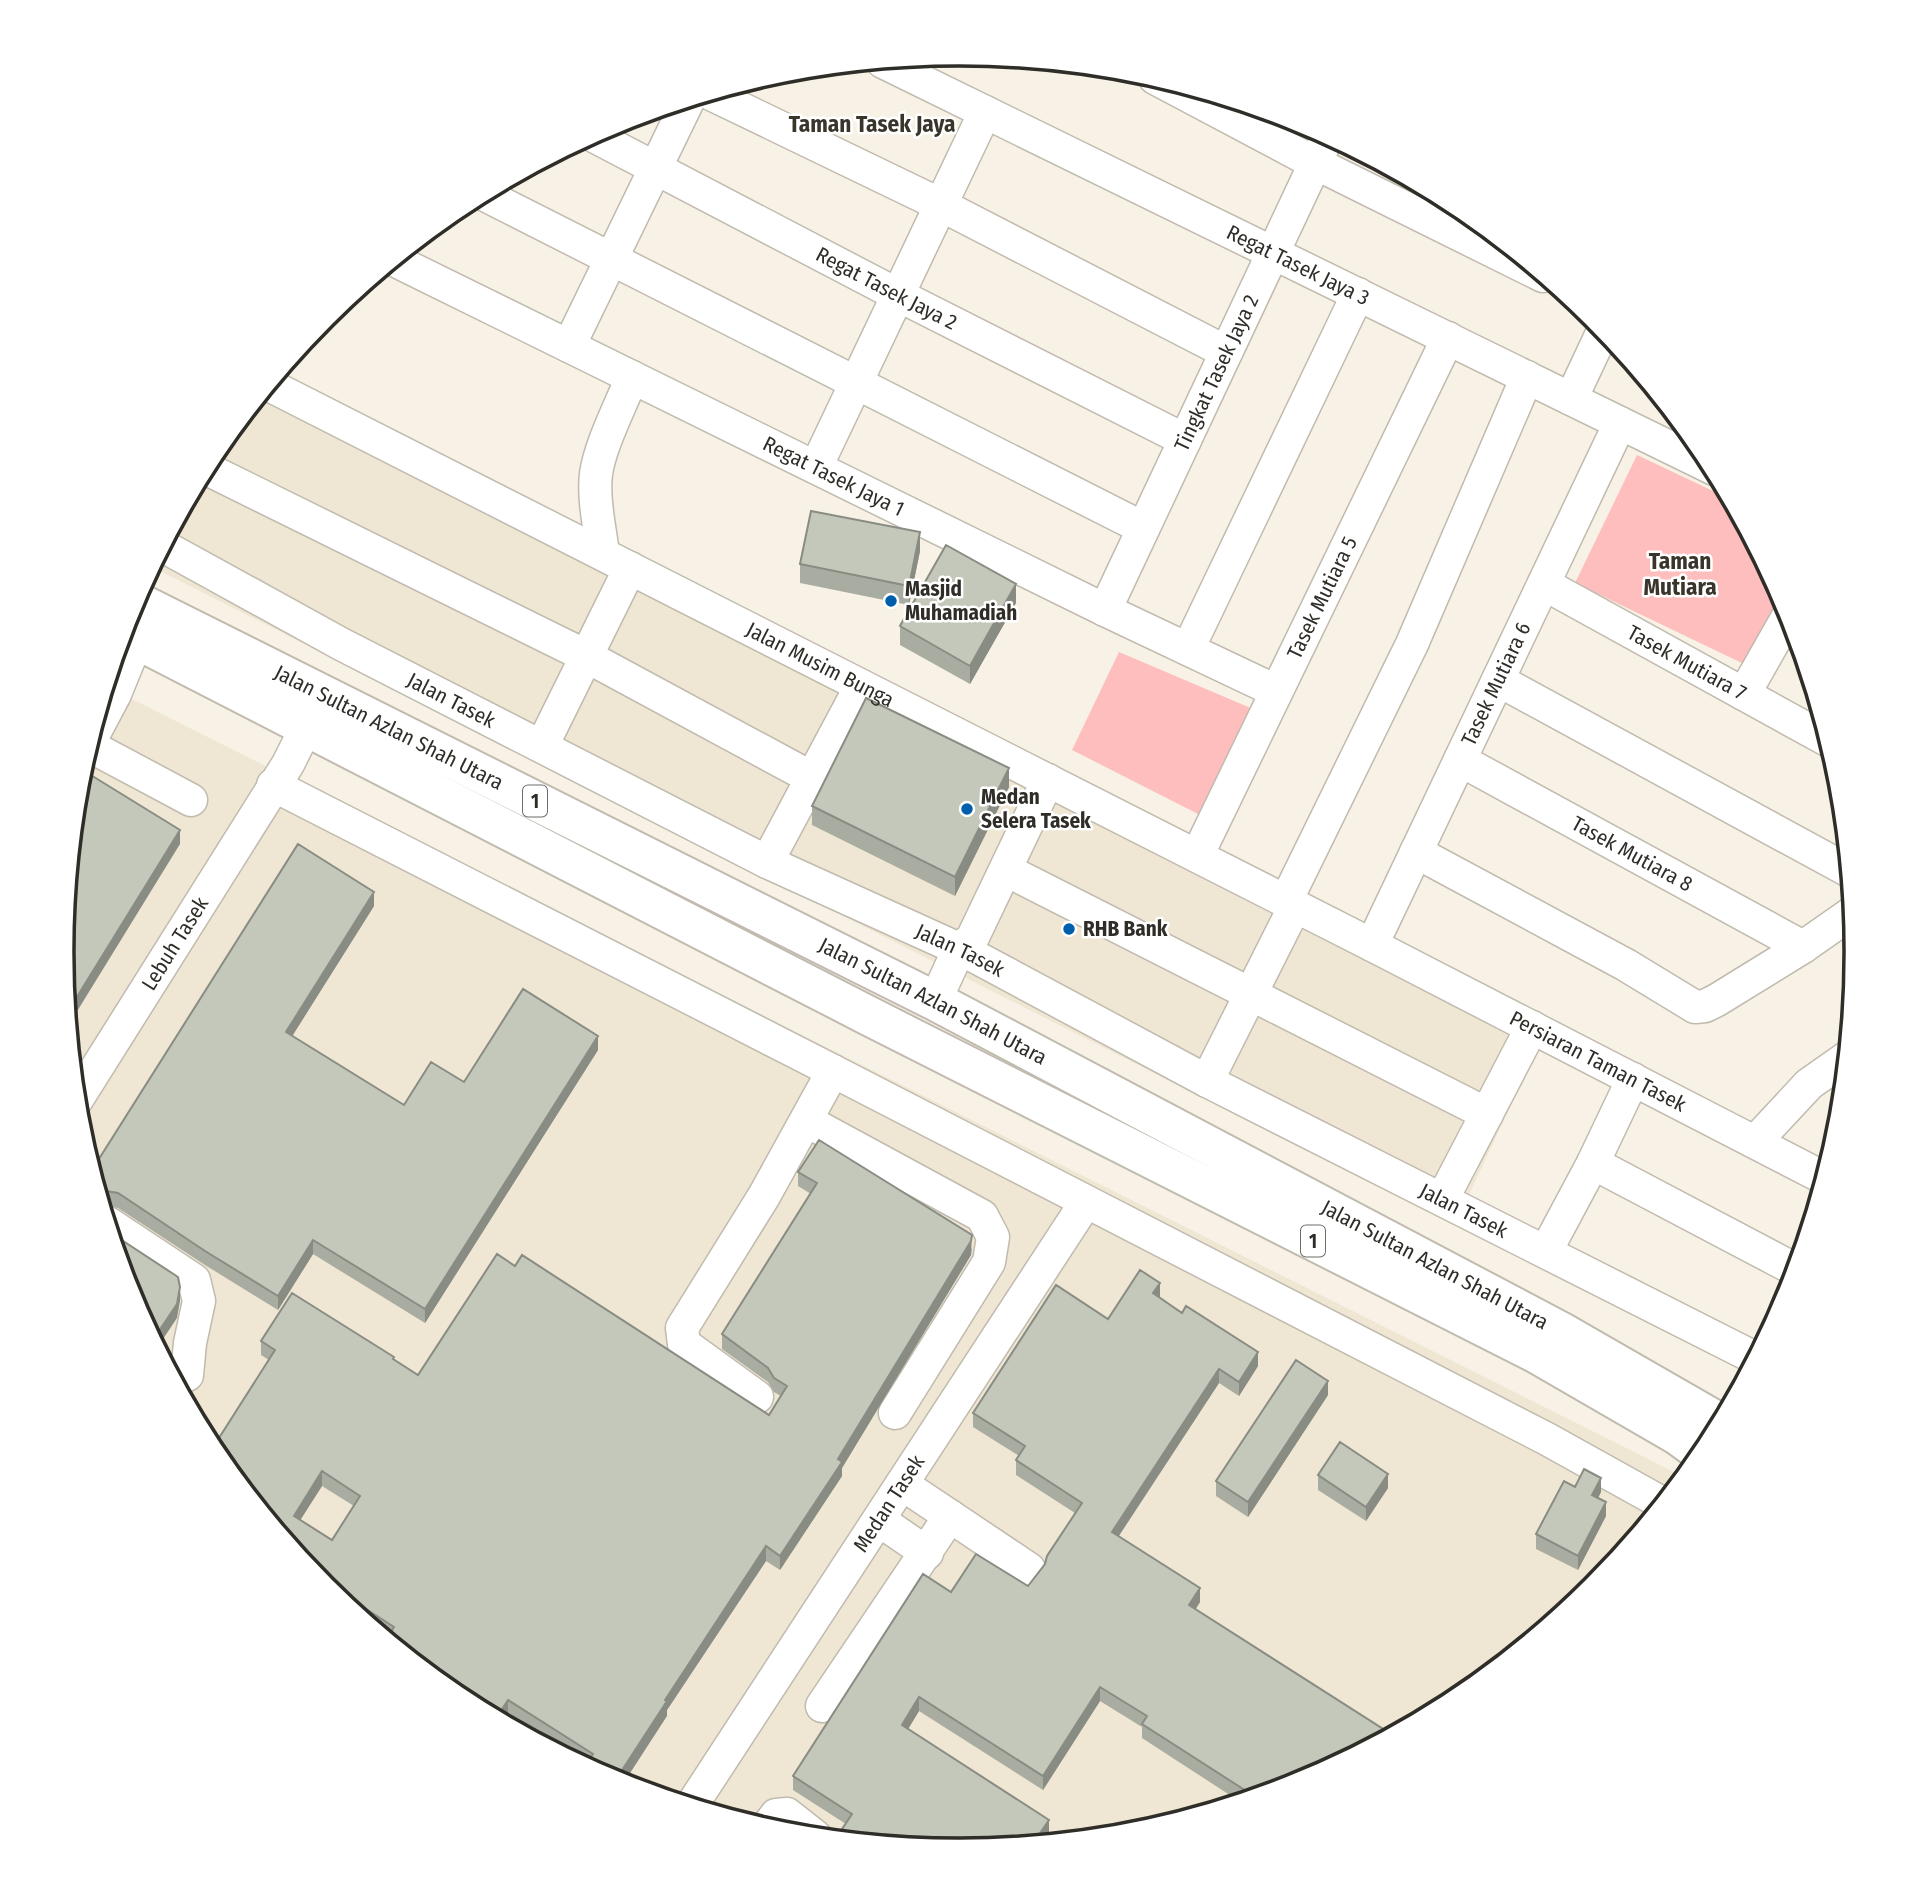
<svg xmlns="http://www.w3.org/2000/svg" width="1918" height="1904" font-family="'Fira Sans Condensed',sans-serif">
	<rect width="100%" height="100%" fill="#f8f2e6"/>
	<!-- built -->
	<path fill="#efe6d3" d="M276,376L1549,1023L1455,1225L152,567L213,453Z
		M106,686L1684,1477L1594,1587L1457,1699L1302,1782L1134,1833L959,1850L783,1832L615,1781L460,1698L324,1587L212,1450L129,1295L78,1127L61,952L79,776Z"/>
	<!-- green -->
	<path fill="#fdbebd" d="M1637,455L1730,499L1781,594L1746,665L1575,583Z
		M1119,652L1253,709L1202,816L1072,750Z"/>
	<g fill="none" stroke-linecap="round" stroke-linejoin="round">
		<defs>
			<g id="minor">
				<path id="s1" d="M883,62L1714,469"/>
				<path d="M1155,78L1315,163L1543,276"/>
				<path d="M711,94L941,205L1226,352"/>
				<path id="s2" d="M592,135L898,295L1185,440"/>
				<path d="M483,194L1143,528"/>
				<path id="s3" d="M394,260L1105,610L1276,691"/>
				<path d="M569,346L688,101"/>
				<path id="s4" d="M269,385L1372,945L1824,1178"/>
				<path d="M1571,399L1604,329"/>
				<path d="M816,467L985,112"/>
				<path d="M205,468L586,656L812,778"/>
				<path id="s5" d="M163,546L341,644L767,862L972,955L1207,1081L1755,1358"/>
				<path d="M603,554C600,529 593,499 596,474C600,445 621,405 632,377"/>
				<path id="s6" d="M1544,584L1829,741"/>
				<path id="s7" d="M1105,610L1328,136"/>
				<path d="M1188,649L1358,294"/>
				<path d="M1498,680L1849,871"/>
				<path d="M1744,694L1790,613"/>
				<path d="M89,743L115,694L137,640"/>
				<path d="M88,745L191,800"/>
				<path d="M542,746L630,568"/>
				<path id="s8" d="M1460,760L1803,947"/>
				<path d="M273,785L833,1071L1547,1439L1662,1503"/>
				<path d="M1416,852L1626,965L1695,1007L1705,1006L1717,1000L1803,947L1853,912"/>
				<path id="s9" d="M1197,856L1448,338"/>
				<path d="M767,862L861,686"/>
				<path d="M1006,870L1487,1114"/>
				<path d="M1286,901L1412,644L1527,377"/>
				<path id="s10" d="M1372,945L1620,423"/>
				<path d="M935,1001L959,949L972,939L1048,780"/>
				<path d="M1207,1081L1295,906"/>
				<path id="s11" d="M76,1101L288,764L307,726"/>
				<path d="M807,1121L982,1216L993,1237L989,1262L895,1413"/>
				<path d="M1756,1141L1809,1084L1846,1058"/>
				<path d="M1593,1163L1796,1270"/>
				<path d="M1443,1198L1532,1027"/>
				<path d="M108,1223L194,1280L199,1301L190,1343L187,1375"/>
				<path d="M1546,1251L1593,1163L1633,1079"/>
				<path d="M757,1397L684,1344L682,1328L764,1196L833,1071"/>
				<path d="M902,1484L1029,1569"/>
				<path d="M879,1520L927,1553"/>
				<path d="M822,1706L950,1516"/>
				<path id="s12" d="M692,1805L1086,1202"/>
				<path d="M767,1827L776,1815L787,1814L815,1836"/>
			</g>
			<g id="major">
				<path id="s13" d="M134,600L935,1001L1560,1331L1720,1423"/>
				<path d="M122,632L865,1014L1537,1354L1677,1435L1703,1454"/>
			</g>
		</defs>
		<!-- minor casing -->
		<use href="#minor" stroke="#c0bbae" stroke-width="35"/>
		<!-- major casing -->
		<use href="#major" stroke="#c0bbae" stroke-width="42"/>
		<!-- minor -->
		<use href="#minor" stroke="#fff" stroke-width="32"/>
		<!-- major -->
		<use href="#major" stroke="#fff" stroke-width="38"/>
	</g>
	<!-- wall -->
	<path fill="#a9aca1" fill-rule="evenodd" d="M920,551L909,605L800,583V564Z
		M1016,603L970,684L900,645V626Z
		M1009,787L955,896L812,825V806Z
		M374,906L292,1036L404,1105L464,1082L598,1050L425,1323L313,1254L278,1310L205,1265L118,1208L106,1205L101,1202L92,1170Z
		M798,1172L972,1249L971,1255L842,1468V1476L780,1570L766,1561L667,1710V1716L586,1764L375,1629L324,1587L212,1449L269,1360L261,1355V1341L394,1360L418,1375L515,1266L769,1415L781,1396L774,1392L768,1382L722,1349V1334L811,1194L798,1186ZM322,1486L354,1506L332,1540L300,1520Z
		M1159,1298L1258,1366L1239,1396L1219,1383L1119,1536L1200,1602L1196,1609L1302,1782L1239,1801L1142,1738V1727L1100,1701L1043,1790L919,1711L908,1729L1049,1834L846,1824L793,1790V1776L951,1592L1028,1586L1045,1564L1075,1513L1016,1475V1460L1019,1456L973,1427V1413L1108,1319Z
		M1328,1395L1248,1517L1216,1496V1481Z
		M1318,1475L1388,1488L1366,1521L1318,1490Z
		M1601,1492L1598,1498L1606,1516L1578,1570L1536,1549V1534Z"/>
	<!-- shaded-wall -->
	<path fill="#898c83" d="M920,532V551L909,605V586Z
		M1016,584V603L970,684V666Z
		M1009,768V787L955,896V877Z
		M180,830V844L68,1026L67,1013Z
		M374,892V906L286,1046V1032Z
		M598,1036V1050L425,1323V1309Z
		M972,1235L971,1255L842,1468V1476L780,1570V1556Z
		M313,1240V1254L278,1310V1296Z
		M1160,1283V1297L1153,1308V1293Z
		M180,1287V1301L177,1318L157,1348L153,1340Z
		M1258,1352V1366L1239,1396V1382Z
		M1219,1369V1383L1112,1546V1532Z
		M1328,1381V1395L1248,1517V1502Z
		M322,1471V1486L294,1530V1516Z
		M1388,1474V1488L1366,1521V1507Z
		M1601,1478V1492L1592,1510V1495Z
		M1606,1502V1516L1578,1570V1556Z
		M766,1546V1561L667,1710V1716L623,1784L615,1781L665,1700Z
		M1200,1588V1602L1189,1619V1605Z
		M1100,1687V1701L1043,1790V1776Z
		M919,1697V1711L902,1739V1725Z
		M508,1700V1714L503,1721L496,1718Z
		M1049,1820V1834L1044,1841L1034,1842Z"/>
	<!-- building -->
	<path fill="#c4c8bb" stroke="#898c83" stroke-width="2" fill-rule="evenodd" d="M811,511L920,532L909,586L800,564Z
		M946,545L1016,584L970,666L900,626Z
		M866,698L1009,768L955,877L812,806Z
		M81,769L180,830L67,1013L61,952L79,776Z
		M298,844L374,892L286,1032L404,1105L431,1062L464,1082L523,989L598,1036L425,1309L313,1240L278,1296L205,1251L118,1193L106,1191L96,1185L92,1170Z
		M819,1140L972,1235L971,1241L838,1459L842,1462L780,1556L766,1546L665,1700L667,1701L615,1781L585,1765L593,1754L508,1700L496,1718L460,1698L387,1638L394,1627L346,1596L342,1602L324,1587L212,1449L275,1350L261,1341L292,1293L394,1357L393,1359L418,1375L497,1254L515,1266L522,1255L769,1415L787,1386L774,1378L768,1368L722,1334L817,1183L798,1172ZM322,1471L360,1496L332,1540L294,1516Z
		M111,1233L178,1277L180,1287L177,1304L153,1340L129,1295Z
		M1140,1270L1160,1283L1153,1293L1182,1313L1186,1306L1258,1352L1239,1382L1219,1369L1112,1532L1200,1588L1189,1605L1391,1734L1302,1782L1254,1796L1142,1724L1147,1716L1100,1687L1043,1776L919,1697L902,1725L1049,1820L1034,1842L959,1850L836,1838L852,1814L793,1776L923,1574L951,1592L976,1554L1028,1586L1045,1564L1047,1556L1082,1503L1016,1460L1025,1446L973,1413L1056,1285L1108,1319Z
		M1296,1360L1328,1381L1248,1502L1216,1481Z
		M1340,1442L1388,1474L1366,1507L1318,1475Z
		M1584,1469L1601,1478L1592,1495L1606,1502L1578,1556L1536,1534L1564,1481L1575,1487Z
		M784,1821L801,1834L783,1832L775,1830Z"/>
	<!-- markers -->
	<g fill="#005fac" stroke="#fff" stroke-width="2.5">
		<circle cx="891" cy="601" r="7"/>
		<circle cx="967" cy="809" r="7"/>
		<circle cx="1069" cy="929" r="7"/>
	</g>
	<g text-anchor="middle" stroke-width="5" stroke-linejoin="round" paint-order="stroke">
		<!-- shield labels -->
		<g fill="#fff" stroke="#6d6c68" stroke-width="2">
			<rect x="523" y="785.5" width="24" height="31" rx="5"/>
			<rect x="1301" y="1225.5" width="24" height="31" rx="5"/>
		</g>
		<g font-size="19" font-weight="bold" fill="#2f2d28">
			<text x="535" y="808">1</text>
			<text x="1313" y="1248">1</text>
		</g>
		<!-- street labels -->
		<g font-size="21" fill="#2f2d28" stroke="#fff">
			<text dy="7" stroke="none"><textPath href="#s1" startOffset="462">Regat Tasek Jaya 3</textPath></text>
			<text dy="7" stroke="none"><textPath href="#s2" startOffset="332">Regat Tasek Jaya 2</textPath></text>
			<text dy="7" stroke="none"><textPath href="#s7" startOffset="262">Tingkat Tasek Jaya 2</textPath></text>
			<text dy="7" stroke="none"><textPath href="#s3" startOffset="490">Regat Tasek Jaya 1</textPath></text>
			<text dy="7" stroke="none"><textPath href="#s9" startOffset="287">Tasek Mutiara 5</textPath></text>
			<text dy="7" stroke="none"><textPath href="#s6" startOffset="163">Tasek Mutiara 7</textPath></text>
			<text dy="7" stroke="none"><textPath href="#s4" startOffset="618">Jalan Musim Bunga</textPath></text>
			<text dy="7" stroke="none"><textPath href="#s10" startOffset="289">Tasek Mutiara 6</textPath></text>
			<text dy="7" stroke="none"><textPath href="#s5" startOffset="327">Jalan Tasek</textPath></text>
			<text dy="7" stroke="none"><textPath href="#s13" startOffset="285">Jalan Sultan Azlan Shah Utara</textPath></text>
			<text dy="7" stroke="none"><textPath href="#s8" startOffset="196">Tasek Mutiara 8</textPath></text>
			<text dy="7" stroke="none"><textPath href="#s11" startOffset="186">Lebuh Tasek</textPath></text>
			<text dy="7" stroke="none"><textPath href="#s5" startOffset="894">Jalan Tasek</textPath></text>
			<text dy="7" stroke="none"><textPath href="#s13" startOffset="894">Jalan Sultan Azlan Shah Utara</textPath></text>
			<text dy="7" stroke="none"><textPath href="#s4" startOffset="1491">Persiaran Taman Tasek</textPath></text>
			<text dy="7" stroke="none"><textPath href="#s5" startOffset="1461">Jalan Tasek</textPath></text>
			<text dy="7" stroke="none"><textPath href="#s13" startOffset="1461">Jalan Sultan Azlan Shah Utara</textPath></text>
			<text dy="7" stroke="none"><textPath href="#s12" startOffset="360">Medan Tasek</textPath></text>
		</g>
		<!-- poi labels -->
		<g font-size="21" font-weight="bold" fill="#2f2d28" stroke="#fff" text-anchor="start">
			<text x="905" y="596">Masjid<tspan x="905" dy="24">Muhamadiah</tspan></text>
			<text x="981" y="804">Medan<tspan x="981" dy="24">Selera Tasek</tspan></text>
			<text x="1083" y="936">RHB Bank</text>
		</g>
		<!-- neighbourhood labels -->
		<g font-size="23" font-weight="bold" fill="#3a352b" stroke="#fff">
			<text x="872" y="132">Taman Tasek Jaya</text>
			<text x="1680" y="569">Taman<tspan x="1680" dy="26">Mutiara</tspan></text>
		</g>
	</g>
	<!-- crop -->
	<path d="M0 0H1918V1904H0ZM959 66H959A885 885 0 0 1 1844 951V953A885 885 0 0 1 959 1838H959A885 885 0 0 1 74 953V951A885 885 0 0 1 959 66Z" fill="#fff" fill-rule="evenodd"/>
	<path fill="none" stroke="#2f2d28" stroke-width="3.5" d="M959 66H959A885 885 0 0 1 1844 951V953A885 885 0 0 1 959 1838H959A885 885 0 0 1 74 953V951A885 885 0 0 1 959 66Z"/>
</svg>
